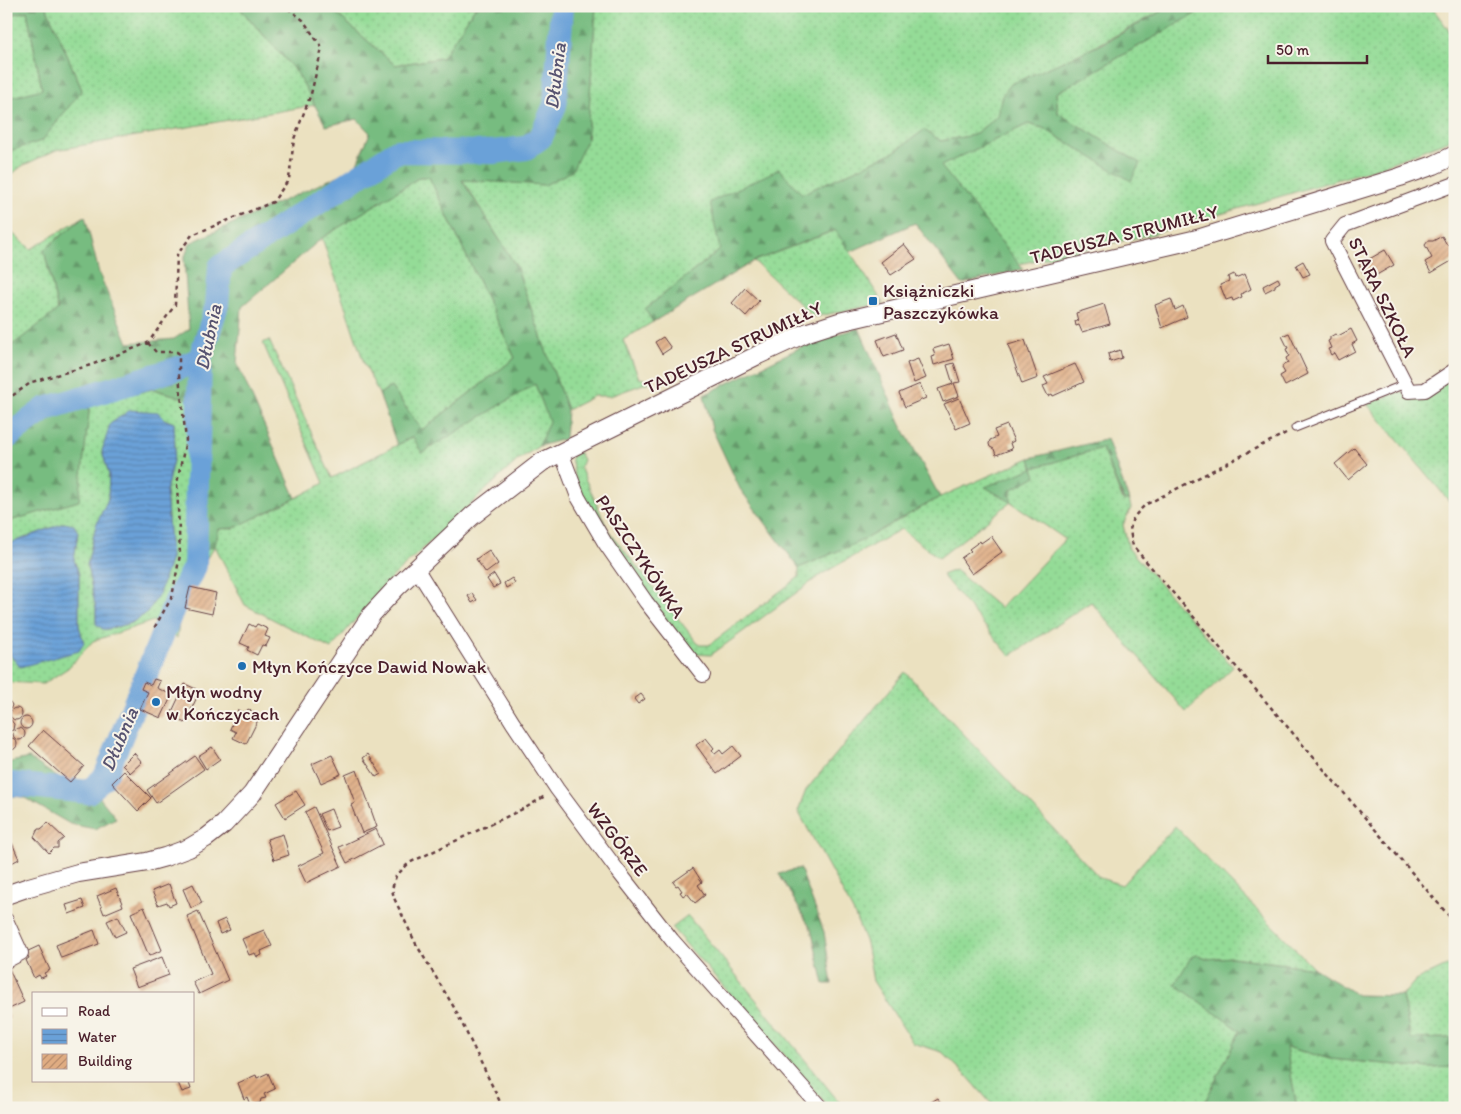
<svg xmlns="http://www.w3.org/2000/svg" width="1461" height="1114" font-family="Itim,sans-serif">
	<defs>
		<pattern id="grass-dots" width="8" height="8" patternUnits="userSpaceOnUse" patternTransform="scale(1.25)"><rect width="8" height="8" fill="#94dc97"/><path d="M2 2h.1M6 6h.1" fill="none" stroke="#81bc82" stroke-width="1.8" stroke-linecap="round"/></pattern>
		<pattern id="forest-firs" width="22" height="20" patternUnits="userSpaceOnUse" patternTransform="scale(1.25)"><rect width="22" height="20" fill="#77bc80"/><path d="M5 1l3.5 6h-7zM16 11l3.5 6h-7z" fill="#649869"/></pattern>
		<pattern id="water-rules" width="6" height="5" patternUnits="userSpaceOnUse" patternTransform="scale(1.25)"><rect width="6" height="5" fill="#6aa1d8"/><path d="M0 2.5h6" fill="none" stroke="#5983af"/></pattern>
		<pattern id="building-hatch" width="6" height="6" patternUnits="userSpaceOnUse" patternTransform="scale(1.25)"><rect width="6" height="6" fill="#dfac82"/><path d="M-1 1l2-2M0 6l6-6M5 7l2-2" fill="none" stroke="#b78b6b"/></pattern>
	</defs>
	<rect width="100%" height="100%" fill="#f7f3e8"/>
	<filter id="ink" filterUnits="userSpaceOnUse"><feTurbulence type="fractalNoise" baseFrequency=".02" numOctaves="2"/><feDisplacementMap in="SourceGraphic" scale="10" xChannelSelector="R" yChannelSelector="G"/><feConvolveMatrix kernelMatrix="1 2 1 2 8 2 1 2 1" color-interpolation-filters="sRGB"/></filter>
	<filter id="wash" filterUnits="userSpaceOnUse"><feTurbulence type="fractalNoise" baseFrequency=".0096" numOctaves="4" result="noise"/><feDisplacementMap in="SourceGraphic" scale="20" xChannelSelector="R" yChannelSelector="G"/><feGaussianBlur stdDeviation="1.12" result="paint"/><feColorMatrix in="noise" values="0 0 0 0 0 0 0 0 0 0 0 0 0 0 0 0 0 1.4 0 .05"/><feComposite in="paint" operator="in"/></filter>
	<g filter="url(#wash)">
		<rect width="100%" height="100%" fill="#ebe1c0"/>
		<!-- grass -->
		<path fill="url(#grass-dots)" stroke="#6f7e61" fill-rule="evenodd" d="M46,6H238L298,74L315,105L56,150L22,166L6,179V152L42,140L82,90Z
			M328,6H476L442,58L395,65Z
			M596,6H1171L1002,96L997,116L974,135L941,141L923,131L894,152L802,194L720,250L645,309L653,322L623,340L639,378L652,381L610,396H594L567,410L516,266L462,179L545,185L587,139Z
			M1209,6H1431L1448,29L1455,42V138L1377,168L1153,234L1019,264L940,166L1028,124L1043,128L1139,163L1058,113L1056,93Z
			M27,11L42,90L12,97L6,89V16Z
			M420,177H429L515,358L422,430L391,387L379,394L364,363L322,238Z
			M85,216L44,250L58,311L6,350V228L31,249Z
			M836,230L883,303L814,317L754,261Z
			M269,340L332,478L413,437L422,452L535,384L550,421L539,446L518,460L387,582L331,649L245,605L215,546L191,581L182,602L177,638L153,621L93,641L68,668L43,684L6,682V650L20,667L84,643L79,626V574L74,560L78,532L64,523L6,545V522L78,501L90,404L153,389L188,399L191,475L190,554L219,529L234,528L296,498L324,483L263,343ZM164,419L174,423L175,451L166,491L171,558L147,613L131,623L104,630L96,624V609L87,565L96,525L108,499L109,475L102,451Z
			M1455,374V508L1367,404L1398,392L1424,395Z
			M1102,448L1123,501L1129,500L1131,508L1123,525L1129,549L1233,667L1186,712L1091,602L1010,656L942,575L955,570L1000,608L1065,539L1011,502L939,558L901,529L822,574L711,655L694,654L660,616L601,532L575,479L571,457L579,452L583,460L580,467L608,530L699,645H709L799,577V568L863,540L940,497L1030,458L1033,468Z
			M905,672L1100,878L1122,885L1175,826L1314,968L1232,957L1206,959L1197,955L1176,984L1240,1031L1202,1108H995L968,1077L942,1052L913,1043L873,981L866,943L853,911L798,811L806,790Z
			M688,916L844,1108H830L672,928Z
			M1455,962V1038L1411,1039L1402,996L1415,981Z
			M1286,1047L1330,1059L1430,1068L1455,1067V1108H1297Z"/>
		<!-- forest -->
		<path fill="url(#forest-firs)" stroke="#606e56" d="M6,6H46L82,90L42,141L6,152V89L12,97L42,89L27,11L6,16Z
			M238,6H328L395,65L442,58L476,6H596L587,139L572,171L545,185L462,180L516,266L567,410L565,439L539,446L549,421L535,384L422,453L413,437L397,445L379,394L391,387L422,430L515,358L429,177H420L322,238L242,307L237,363L296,498L234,528L219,529L215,546L190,554L191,475L188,399L153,389L90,404L79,501L6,522V350L58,310L44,250L85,216L99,273L128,343L174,339L189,329L184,259L190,243L355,168L370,133L357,119L326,126L298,74Z
			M1171,6H1209L1056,93L1058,113L1140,163L1131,181L1043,128L1028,124L941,166L1023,269L962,284L915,223L850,252L835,230L754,261L653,322L645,309L720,250L710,202L779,169L802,194L894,152L924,130L941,141L974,135L997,116L1002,96L1011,84L1102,44Z
			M859,328L901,425L940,497L863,540L799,568L740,489L712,429L704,395L811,342Z
			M1107,439L1129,500L1124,501L1102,448L1033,468L1036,476L1011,490V502L985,487L1033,468L1030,458Z
			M130,688L145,694L100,798L116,818L95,829L70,824L23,797L8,796L6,798V763L29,758L73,788L91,783Z
			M800,868L824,932L832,984H824L811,929L779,874Z
			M1197,955L1206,959L1232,957L1314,968L1357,995L1402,996L1411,1039L1455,1038V1067L1430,1068L1330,1059L1286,1047L1297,1108H1202L1240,1031L1175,984L1191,957Z"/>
		<!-- water -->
		<path fill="url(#water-rules)" stroke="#5a6082" d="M130,410L158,412L164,419L174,423L175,451L166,491L171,558L159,594L147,613L131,623L104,630L96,624V609L87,565L96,525L108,499L109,475L102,451L110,424Z
			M64,523L74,525L78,532L74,560L79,574V626L84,643L79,651L20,667L6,650V545Z"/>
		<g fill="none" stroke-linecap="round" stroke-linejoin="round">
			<!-- river -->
			<path stroke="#6aa1d8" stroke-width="24" d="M6,438L45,409L179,368L200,359
				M6,787L12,784L88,792L105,777L176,601L195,566L200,359L217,305L220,267L397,151L493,152L526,148L541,137L555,105L562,6"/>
		</g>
		<g id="blocks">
			<!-- building -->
			<path fill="url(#building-hatch)" d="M1442,236L1447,245L1450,244L1455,252V259L1431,273L1425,262L1432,258L1425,245L1428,241H1433Z
				M904,244L916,259L891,275L881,262Z
				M1385,250L1394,265L1373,277L1370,271L1364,274L1359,265Z
				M1303,261L1310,274L1303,277L1296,265Z
				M1234,274L1235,278L1245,274L1251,289L1241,294L1242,297L1233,301L1232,298L1226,300L1220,285L1229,281L1228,277Z
				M1278,278L1280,282L1275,285V287L1265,292L1263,286Z
				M745,288L759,301L746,316L732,303Z
				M1171,299L1175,310L1183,306L1187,317L1162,328L1155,305Z
				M1104,304L1110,324L1082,332L1079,325L1076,326L1075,321H1078L1076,313Z
				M1351,329L1357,341L1352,344L1355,351L1338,360L1334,353L1331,355L1328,349L1331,348L1328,341L1330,340V337L1335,334L1338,336Z
				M896,333L903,350L884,357L877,340Z
				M1289,333L1308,374L1285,386L1280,376L1285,373L1282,368L1283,365L1288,363L1286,358L1289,356L1286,349L1288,348L1282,336Z
				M663,337L671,348L662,354L655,342Z
				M1025,340L1038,378L1022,384L1008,345Z
				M949,344L954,359L934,365L932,357L935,356L933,349Z
				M1120,350L1122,358L1110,362L1108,354Z
				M918,359L926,378L914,383L907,363Z
				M954,363L960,382L954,383L959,396L943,402L938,389L953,384L947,365Z
				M1075,364L1084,382L1053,396L1052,394L1048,396L1043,386L1048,384L1044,377Z
				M920,384L926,398L905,407L899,393Z
				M959,398L970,423L956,429L944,404Z
				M1007,425L1014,441L1010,443L1012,449L996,455L994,449L990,447L989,444L990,440L997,437L994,430Z
				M1354,448L1367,464L1348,480L1335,464Z
				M991,536L1002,552L972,574L961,558L971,551L969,549L980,541L981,543Z
				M489,550L498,564L486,573L476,559Z
				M494,574L500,584L493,588L487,579Z
				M512,578L515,583L506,588L504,583Z
				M190,587L216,593L212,614L185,608Z
				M472,593L477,600L472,603L468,596Z
				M249,624L255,627L257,624L268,629L265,636L270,638L266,646L262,645L257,655L247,650L249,647L240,643Z
				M154,679L160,681L157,688L172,695L161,718L140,709L148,692L141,689L144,682L151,685Z
				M185,684L196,689L193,695L197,697L185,723L170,716Z
				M641,694L645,699L638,704L634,699Z
				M6,700L10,702L12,705L10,710L6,713Z
				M10 714a6 6 0 1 1 12 0a6 6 0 1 1-12 0Z
				M248,709L260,716L246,744L233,738L236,732L230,729L238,710L245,714Z
				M20 723a6 6 0 1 1 12 0a6 6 0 1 1-12 0Z
				M6,719H10L14,724L13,730L10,731H6Z
				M13 734a6 6 0 1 1 12 0a6 6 0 1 1-12 0Z
				M43,730L84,766L70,782L29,746Z
				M706,738L714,748L712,750L715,754L720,750L723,754L733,746L741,756L717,774L696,745Z
				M5 744a6 6 0 1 1 12 0a6 6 0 1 1-12 0Z
				M212,747L220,759L206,769L198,756Z
				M134,753L142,762L130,773L122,765Z
				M368,754L381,774L376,777L363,758Z
				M332,755L341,774L321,783L312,764Z
				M195,756L204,769L156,803L147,790Z
				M357,770L377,827L362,833L351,805L355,803L345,775Z
				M124,771L151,798L138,811L112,783Z
				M296,791L305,805L285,818L276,803Z
				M314,807L341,866L306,883L298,866L324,853L305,812Z
				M331,809L338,827L327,831L319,814Z
				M48,823L64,838L58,843V848H54L49,853L34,837L38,829H41Z
				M376,829L383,844L347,863L339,847Z
				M283,834L289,855L274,860L267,839Z
				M12,843L19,859L6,866V846Z
				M693,868L702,882L698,885L705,895L695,903L687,893L683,896L680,892L682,891L678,885L676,886L673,882Z
				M169,884L176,903L169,906L167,902L158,905L152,891Z
				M193,884L202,903L191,908L183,889Z
				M116,888L123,906L104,914L97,896Z
				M82,900L85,908L69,914L66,905Z
				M144,907L162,950L149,956L131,913Z
				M198,911L228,980L199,994L193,982L211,974L187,916Z
				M118,916L126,932L115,937L107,921Z
				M225,919L230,930L220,934L216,923Z
				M94,930L99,944L61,958L56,945Z
				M264,930L272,946L261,951L262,955L257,957L255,953L249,955L242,939Z
				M39,946L50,970L44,973L46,976L41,978L39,975L34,978L26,960L29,958L26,952Z
				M162,957L169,975L137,987L130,969Z
				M9,969L24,1002L7,1010L10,1018L6,1020V971Z
				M268,1073L275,1089L264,1094L266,1098L261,1099L260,1103L250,1105L247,1097L244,1099L238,1083L256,1075L257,1078Z
				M177,1080H188L191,1089L182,1092Z
				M938,1098L942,1103L935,1108H931L928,1104Z"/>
		</g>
	</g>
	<g filter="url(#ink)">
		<use href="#blocks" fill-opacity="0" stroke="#623c41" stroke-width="1"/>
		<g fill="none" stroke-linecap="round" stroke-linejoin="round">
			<defs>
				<path id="service" d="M1295,428L1405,384"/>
				<path id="minor" d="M1455,184L1345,225L1332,241L1409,391L1425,390L1455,370
					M561,452L578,497L605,543L646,602L703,675
					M416,568L513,723L557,789L618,871L672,940L821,1108
					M6,920L21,953L6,961"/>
				<path id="tertiary" d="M6,895L29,887L78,873L147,862L165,857L189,848L206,838L224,824L252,794L372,614L397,587L472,516L542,462L758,355L808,332L839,322L1197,239L1400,177L1434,165L1455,155"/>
			</defs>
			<!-- service casing -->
			<use href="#service" stroke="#623c41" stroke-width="9"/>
			<!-- minor casing -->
			<use href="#minor" stroke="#623c41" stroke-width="16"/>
			<!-- tertiary casing -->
			<use href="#tertiary" stroke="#623c41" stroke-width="20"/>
			<!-- path -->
			<path stroke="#623c41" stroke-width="2.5" stroke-dasharray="4 4" stroke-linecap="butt" d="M148,343L156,352H177L179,354V376L186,440L177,483L180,555L172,597L153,630
				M6,400L32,382L91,365L148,343L175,305L177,255L192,235L273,202L289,179L294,139L311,94L322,48L303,20L285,6
				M1286,433L1145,505C1129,521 1128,524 1133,546L1455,923
				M503,1108L455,1009L416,944L394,898L392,889L396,876L409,863L527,807L545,796"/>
			<!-- service -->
			<use href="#service" stroke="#fff" stroke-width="7"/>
			<!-- minor -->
			<use href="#minor" stroke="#fff" stroke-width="14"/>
			<!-- tertiary -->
			<use href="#tertiary" stroke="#fff" stroke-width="18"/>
		</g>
	</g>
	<!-- markers -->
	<g fill="#1f6fb2" stroke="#f7f3e8" stroke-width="2">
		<rect x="868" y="296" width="10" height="10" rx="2.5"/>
		<circle cx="242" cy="666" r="5"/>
		<circle cx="156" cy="702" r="5"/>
	</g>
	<g text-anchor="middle" stroke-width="4" stroke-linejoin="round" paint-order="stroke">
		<!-- street labels -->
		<g font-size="19" fill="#4a1f2b" stroke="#f7f3e8">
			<text transform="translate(1124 234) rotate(-14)" y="7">TADEUSZA STRUMIŁŁY</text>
			<text transform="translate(1383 297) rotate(64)" y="7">STARA SZKOŁA</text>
			<text transform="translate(733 347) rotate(-25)" y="7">TADEUSZA STRUMIŁŁY</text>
			<text transform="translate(641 556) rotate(56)" y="7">PASZCZYKÓWKA</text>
			<text transform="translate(618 839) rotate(53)" y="7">WZGÓRZE</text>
		</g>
		<!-- poi labels -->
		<g font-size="19" fill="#4a1f2b" stroke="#f7f3e8" text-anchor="start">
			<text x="883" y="297">Książniczki<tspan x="883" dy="22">Paszczykówka</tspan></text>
			<text x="252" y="673">Młyn Kończyce Dawid Nowak</text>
			<text x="166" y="698">Młyn wodny<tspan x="166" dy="22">w Kończycach</tspan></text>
		</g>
		<!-- water labels -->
		<g font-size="20" font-style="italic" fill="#575370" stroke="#f7f3e8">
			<text transform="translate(555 76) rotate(-83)" y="7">Dłubnia</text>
			<text transform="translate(208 337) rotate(-78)" y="7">Dłubnia</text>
			<text transform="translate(119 739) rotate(-67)" y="7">Dłubnia</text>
		</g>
	</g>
	<!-- margin -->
	<rect width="1461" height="1114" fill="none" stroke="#f7f3e8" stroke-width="25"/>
	<!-- legend -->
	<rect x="32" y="992" width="162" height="90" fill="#f7f3e8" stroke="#b29e9c"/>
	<rect x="42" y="1008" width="25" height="8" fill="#ffffff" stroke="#b29e9c"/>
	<text x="78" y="1016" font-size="15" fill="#4a1f2b">Road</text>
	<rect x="42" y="1029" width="25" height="15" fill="url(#water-rules)" stroke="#b29e9c"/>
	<text x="78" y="1042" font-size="15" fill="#4a1f2b">Water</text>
	<rect x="42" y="1054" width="25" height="15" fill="url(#building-hatch)" stroke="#b29e9c"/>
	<text x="78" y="1066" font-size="15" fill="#4a1f2b">Building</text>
	<!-- scale -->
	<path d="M1268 55v8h99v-8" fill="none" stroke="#4a1f2b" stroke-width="2.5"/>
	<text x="1276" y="55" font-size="15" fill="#4a1f2b" stroke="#f7f3e8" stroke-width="4" paint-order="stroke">50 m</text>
</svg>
